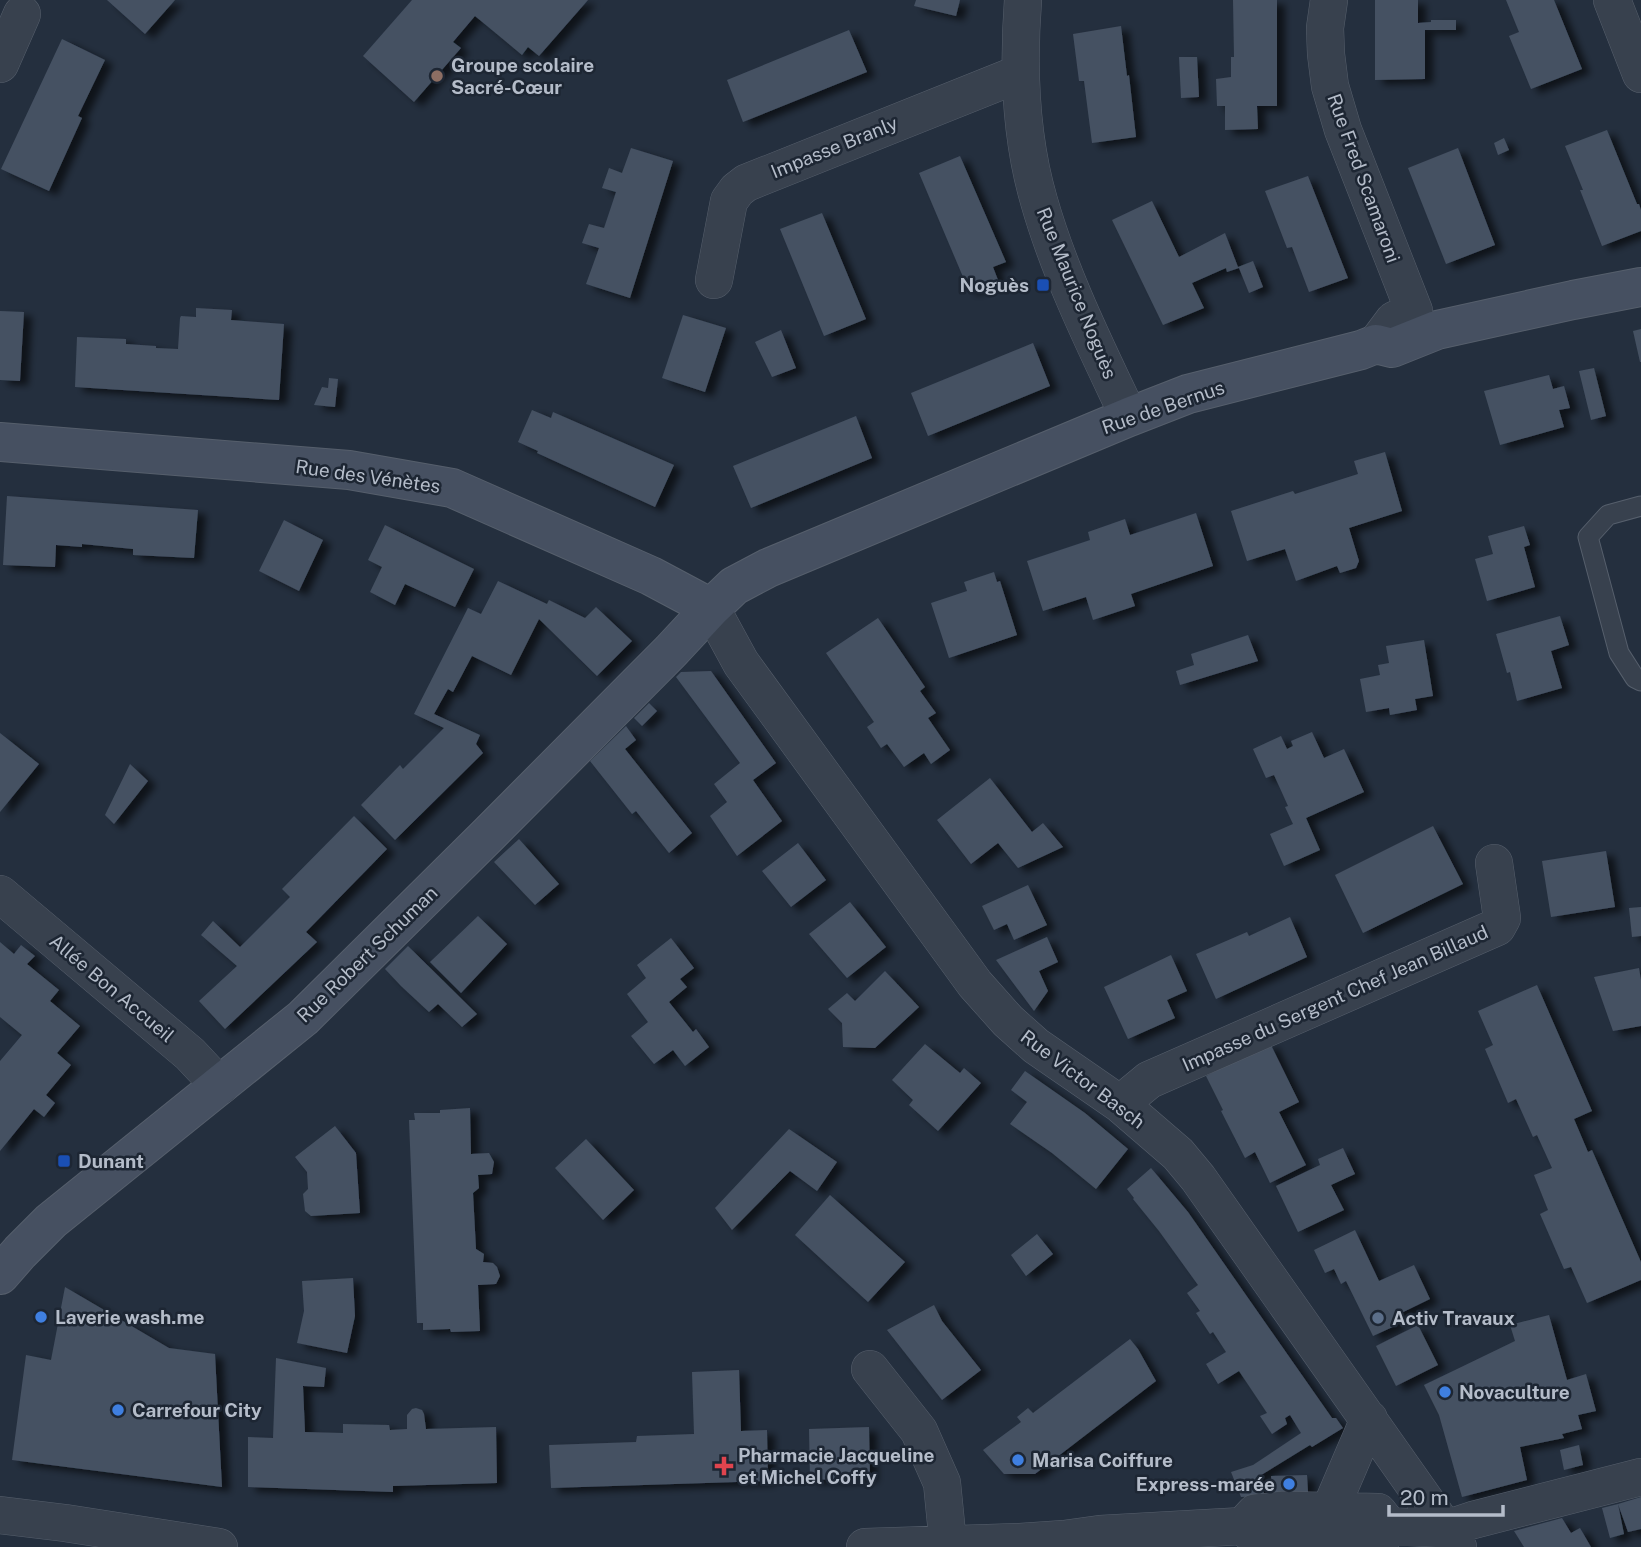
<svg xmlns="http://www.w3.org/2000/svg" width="1641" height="1547" font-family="'Public Sans',sans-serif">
	<defs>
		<filter id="shadow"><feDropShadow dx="8" dy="4.5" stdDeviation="3.5" flood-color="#0009"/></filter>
	</defs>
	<rect width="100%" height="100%" fill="#242f3e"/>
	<!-- building -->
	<path fill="#455162" filter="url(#shadow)" d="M107,0H175L145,34Z
		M412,0H588L539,56L528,47L522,55L475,16L453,42L461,48L414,102L363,56Z
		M916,0H960L956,16L914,6Z
		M1233,0H1277V106H1257L1258,129L1225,130V106H1217L1216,79L1231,77V57H1234Z
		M1375,0H1418V23L1431,22V20H1456V30H1425V79L1375,80Z
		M1506,0H1554L1582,69L1531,89L1509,36L1519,32Z
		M1121,26L1127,76L1129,75L1136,137L1092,143L1084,81H1079L1073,34Z
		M849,30L867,72L743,122L727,80Z
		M62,39L105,60L78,116L82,118L49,191L1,169Z
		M1179,57H1197L1199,97L1181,98Z
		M1607,130L1637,204H1639L1641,210V231L1602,246L1580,190H1583L1565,146Z
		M1504,138L1509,150L1498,155L1494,143Z
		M631,148L673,161L630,298L586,284L599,248L582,243L589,224L604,228L616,192L602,188L609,168L622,173Z
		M1458,148L1495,245L1446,264L1408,168Z
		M960,156L1006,262L993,267L998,280L969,291L919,173Z
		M1308,176L1348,278L1309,292L1292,247L1287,248L1265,191Z
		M1152,201L1179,257L1225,233L1238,267L1253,261L1263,287L1249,293L1239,268L1227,272L1226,268L1192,283L1204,308L1163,325L1112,220Z
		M822,213L866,319L824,336L780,229Z
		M196,308L232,310L231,320L284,324L279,400L75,387L77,337L126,339V344L156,346V348L178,349L180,318L181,316L196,317Z
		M0,311L24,312L20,381L0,380Z
		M683,315L726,328L705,392L662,378Z
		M1641,329V362H1640L1633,331Z
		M781,330L796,368L772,377L755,342Z
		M1033,343L1050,386L928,436L911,393Z
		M1594,368L1606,416L1591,420L1579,371Z
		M1549,375L1553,389L1564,386L1570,408L1559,410L1564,427L1500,445L1484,391Z
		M329,378L338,379L335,407L314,405L322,387L328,388Z
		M532,410L551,418L553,412L674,465L655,507L537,453L538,451L518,442Z
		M856,416L872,458L751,508L733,466Z
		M1385,452L1402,511L1349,528L1359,561L1356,568L1340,573L1337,566L1296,581L1285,549L1247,561L1231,511L1293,491L1295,494L1358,474L1354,461Z
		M7,496L198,510L194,558L133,555V549L82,544V547L56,545L55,567L3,565Z
		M1196,513L1213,566L1131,594L1135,606L1093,620L1086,597L1043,611L1027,561L1090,540L1088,532L1125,519L1130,535Z
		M284,520L323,540L299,591L259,571Z
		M385,525L474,569L455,607L405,584L395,605L370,592L382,567L368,560Z
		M1524,526L1530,545L1524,547L1535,587L1487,601L1475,559L1493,554L1488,536Z
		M994,572L997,582L1000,581L1017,635L949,658L931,603L967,591L964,582Z
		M498,581L547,604L549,600L585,618L596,607L632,641L597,676L539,619L511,675L472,656L453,692L448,689L434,714L480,735L476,744L483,753L395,840L361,805L400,765L403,769L444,728L414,714L468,608L481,614Z
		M1560,616L1569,645L1551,651L1562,688L1517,701L1510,672L1507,673L1496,634Z
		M878,618L925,687L920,691L936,713L928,718L950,750L931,764L924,753L904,767L887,744L881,748L867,727L874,722L826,653Z
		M1248,635L1258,661L1180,685L1176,671L1194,665L1191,654Z
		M1424,640L1433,696L1415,699L1417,710L1390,715L1389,708L1366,712L1360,679L1380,675L1378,665L1389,663L1386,646Z
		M711,671L776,763L753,780L782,821L737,856L710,816L727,802L714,784L740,763L676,677L681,672Z
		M649,703L657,711L642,726L634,718Z
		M626,726L636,740L625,749L692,833L669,853L636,811L632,814L590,761Z
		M1312,732L1324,758L1344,749L1364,792L1306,818L1320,850L1284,866L1270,834L1293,824L1285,807L1288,806L1274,775L1266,778L1253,749L1281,736L1287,749L1293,746L1291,741Z
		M0,733L39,764L0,812Z
		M130,764L148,781L114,824L105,815Z
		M990,778L1032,832L1043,823L1063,847L1018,868L998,843L971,864L937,820Z
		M354,816L387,849L306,932L317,942L225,1029L199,1001L237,966L201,935L213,921L240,947L290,897L282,889Z
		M1433,826L1463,884L1363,933L1335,875Z
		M519,839L559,884L535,905L494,862Z
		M798,843L826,880L791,907L762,871Z
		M1606,851L1615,907L1551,917L1542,861Z
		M1028,885L1047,925L1014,940L1007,924L994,930L982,906Z
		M850,902L886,947L847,978L809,934Z
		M1641,907V936L1632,937L1629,908Z
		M478,916L507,944L461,993L430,962Z
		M1290,917L1307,957L1216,999L1196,954L1247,932L1249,936Z
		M1047,937L1058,962L1039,971L1048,991L1034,1011L996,960Z
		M671,938L694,968L680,979L687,987L669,1002L693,1032L696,1029L709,1047L685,1066L673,1050L654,1064L631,1036L648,1022L627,994L646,978L637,965Z
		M0,942L14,954L21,945L35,956L27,964L59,990L50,1001L80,1026L57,1053L71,1065L46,1095L55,1103L44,1117L34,1109L0,1151V1061L22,1035L0,1017Z
		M408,946L477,1014L462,1027L438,1004L429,1012L401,986L385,969Z
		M1171,955L1187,991L1167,1000L1175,1018L1128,1039L1104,987Z
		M1639,968L1641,980V1026L1613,1031L1594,977Z
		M885,971L919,1007L875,1048L843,1047L842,1023L828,1009L847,993L855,1001Z
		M1537,985L1592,1111L1574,1119L1588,1152L1592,1150L1641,1262V1280L1587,1303L1571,1267L1564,1269L1540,1214L1548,1210L1534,1175L1552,1168L1537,1135L1533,1137L1516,1099L1508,1103L1485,1049L1493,1045L1478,1011Z
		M1270,1043L1299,1102L1279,1112L1306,1165L1270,1183L1255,1152L1245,1158L1221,1111L1223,1110L1206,1076Z
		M925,1044L960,1073L964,1068L981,1083L938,1131L909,1105L913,1100L892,1080Z
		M1025,1071L1085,1113L1128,1149L1096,1189L1052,1153L1010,1124L1027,1102L1011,1090Z
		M470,1108L471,1154L489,1153L494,1162L492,1174L478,1175L479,1188L473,1193L476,1249L484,1254L483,1262L493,1263L497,1267L500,1276L496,1284L478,1285L480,1331L451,1332L450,1329L423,1330V1323H417L409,1120H415L414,1113H440V1110Z
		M335,1126L356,1153L360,1213L311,1216L305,1211L303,1194L308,1189L307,1172L295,1157Z
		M789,1129L837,1162L817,1191L790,1171L732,1230L715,1208Z
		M586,1139L634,1190L603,1220L555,1168Z
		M1343,1148L1355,1174L1331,1185L1344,1210L1298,1232L1276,1186L1320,1165L1318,1159Z
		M1151,1168L1188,1212L1332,1418H1336L1343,1428L1312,1447L1310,1445L1258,1477L1265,1496L1241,1497L1231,1472L1253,1465L1301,1433L1290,1415L1285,1418L1287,1424L1272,1434L1260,1416L1267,1413L1239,1371L1218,1384L1206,1364L1226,1352L1213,1332L1210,1334L1196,1313L1200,1311L1187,1293L1198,1285L1159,1231L1133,1199L1134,1198L1127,1189Z
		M830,1195L905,1262L868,1302L795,1235Z
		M1355,1230L1379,1281L1414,1265L1430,1299L1393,1317L1397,1325L1373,1336L1346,1281L1341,1284L1334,1269L1325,1273L1314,1250Z
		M1037,1234L1053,1254L1026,1276L1011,1255Z
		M353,1278L355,1316L347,1353L297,1343L304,1311L302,1281Z
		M65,1287L169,1348L215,1354L222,1487L12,1460L26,1355L51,1360Z
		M934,1305L942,1321L981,1370L942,1400L887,1330Z
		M1549,1315L1567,1380L1586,1374L1596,1411L1578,1415L1582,1429L1562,1434L1564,1438L1520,1447L1527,1480L1462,1497L1439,1415L1424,1385L1515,1341L1510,1325Z
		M1418,1325L1438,1365L1396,1386L1376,1346Z
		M1130,1339L1138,1349L1156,1381L1035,1474H1004L983,1450L1021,1422L1017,1417L1028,1408L1033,1413Z
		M276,1358L326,1368L324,1387L303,1386L305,1432L343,1433V1424L389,1425L390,1430L407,1429V1415L412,1409L416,1408L422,1410L424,1414L426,1429L496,1427L497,1483L393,1486V1492L248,1487V1437L273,1438Z
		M739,1370L741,1431L767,1430L768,1481L551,1488L549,1445L636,1442L637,1436L694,1434L692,1372Z
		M869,1427L870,1478L810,1480L809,1429Z
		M1579,1445L1583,1465L1564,1470L1560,1450Z
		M1307,1475L1308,1492L1272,1494L1271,1476Z
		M1641,1497V1529L1628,1532L1618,1504Z
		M1618,1504L1624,1534L1610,1538L1602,1508Z
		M1562,1518L1571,1533L1580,1528L1591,1547H1524L1514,1531Z"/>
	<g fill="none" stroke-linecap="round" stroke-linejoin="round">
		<defs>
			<path id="lane" d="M1641,506L1608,515L1588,537L1619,653L1635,678L1641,681"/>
			<path id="street" d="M1023,0C1018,66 1020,136 1039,201C1060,275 1096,347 1129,417
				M1329,0L1325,28L1326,54L1330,86L1343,130L1414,311L1394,320L1376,344
				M1612,0L1641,74
				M0,64L22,14
				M714,280L729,201L737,190L746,183L1021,73
				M711,608L741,663L975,984L1008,1021L1036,1046L1120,1104L1178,1154L1198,1178L1458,1547
				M0,894L190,1054L220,1086
				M1120,1104L1149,1080L1497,927L1502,918L1494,863
				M870,1369L919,1431L942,1483L948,1544
				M1330,1510L1369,1419
				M0,1515L65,1523L219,1547
				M1243,1526L1254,1536L1381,1539L1389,1526
				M865,1547L1020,1542L1064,1539L1100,1534L1243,1526L1255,1513L1284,1510L1378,1512L1389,1526L1446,1529L1473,1520L1641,1477"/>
			<path id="secondary" d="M0,442L349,470L452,488L651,576L711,608
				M0,1275L20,1252L51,1221L303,1018L488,835L671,651L711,608L734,586L768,568L1129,417L1188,394L1361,350L1376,344L1392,348L1437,330L1573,300L1641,287"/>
		</defs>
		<!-- lane casing -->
		<use href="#lane" stroke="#565f6c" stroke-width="21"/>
		<!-- street casing -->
		<use href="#street" stroke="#565f6c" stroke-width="38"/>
		<!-- secondary casing -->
		<use href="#secondary" stroke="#565f6c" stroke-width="40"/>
		<!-- lane -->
		<use href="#lane" stroke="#38414e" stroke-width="19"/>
		<!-- street -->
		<use href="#street" stroke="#38414e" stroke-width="37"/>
		<!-- secondary -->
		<use href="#secondary" stroke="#465061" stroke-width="38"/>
	</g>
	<!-- markers -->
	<circle fill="#8d6e63" stroke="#1d2633" stroke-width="2.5" cx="437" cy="76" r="7"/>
	<g fill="#1a4fb4" stroke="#1d2633" stroke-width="2.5">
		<rect x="1036" y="278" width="14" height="14" rx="3.5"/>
		<rect x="57" y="1154" width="14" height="14" rx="3.5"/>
	</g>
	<g fill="#3f7fe0" stroke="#1d2633" stroke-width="2.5">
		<circle cx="41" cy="1317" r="7"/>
		<circle cx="1445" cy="1392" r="7"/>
		<circle cx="118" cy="1410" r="7"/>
		<circle cx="1018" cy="1460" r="7"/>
		<circle cx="1289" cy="1484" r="7"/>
	</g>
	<circle fill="#5c6f8a" stroke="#1d2633" stroke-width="2.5" cx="1378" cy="1318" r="7"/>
	<path fill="#e0444e" stroke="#1d2633" stroke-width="2.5" d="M720.5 1455.5h7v7h7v7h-7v7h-7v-7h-7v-7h7z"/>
	<g text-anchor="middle" stroke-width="5" stroke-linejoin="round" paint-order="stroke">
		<!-- poi labels -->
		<g font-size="19" font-weight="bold" fill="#b4bcc9" stroke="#1d2633" text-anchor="start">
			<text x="451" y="72">Groupe scolaire<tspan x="451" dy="22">Sacré-Cœur</tspan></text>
			<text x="1029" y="292" text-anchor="end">Noguès</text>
			<text x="78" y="1168">Dunant</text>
			<text x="55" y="1324">Laverie wash.me</text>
			<text x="1392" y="1325">Activ Travaux</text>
			<text x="1459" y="1399">Novaculture</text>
			<text x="132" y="1417">Carrefour City</text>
			<text x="738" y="1462">Pharmacie Jacqueline<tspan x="738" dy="22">et Michel Coffy</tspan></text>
			<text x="1032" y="1467">Marisa Coiffure</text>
			<text x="1275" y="1491" text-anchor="end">Express-marée</text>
		</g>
		<!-- street labels -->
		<g font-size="19" fill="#b4bcc9" stroke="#1d2633">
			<text transform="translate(834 147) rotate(-22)" y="7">Impasse Branly</text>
			<text transform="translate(1364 178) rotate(70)" y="7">Rue Fred Scamaroni</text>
			<text transform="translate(1077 293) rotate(68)" y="7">Rue Maurice Noguès</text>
			<text transform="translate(1163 407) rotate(-19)" y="7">Rue de Bernus</text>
			<text transform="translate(368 476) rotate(8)" y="7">Rue des Vénètes</text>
			<text transform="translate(367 954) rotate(-44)" y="7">Rue Robert Schuman</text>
			<text transform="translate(112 988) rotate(40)" y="7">Allée Bon Accueil</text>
			<text transform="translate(1335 998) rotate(-24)" y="7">Impasse du Sergent Chef Jean Billaud</text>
			<text transform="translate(1083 1079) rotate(37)" y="7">Rue Victor Basch</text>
		</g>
	</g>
	<!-- scale -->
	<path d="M1389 1505v10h114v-10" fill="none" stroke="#b4bcc9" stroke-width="3.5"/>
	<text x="1400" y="1505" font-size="21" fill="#b4bcc9" stroke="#1d2633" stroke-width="5" paint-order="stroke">20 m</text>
</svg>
